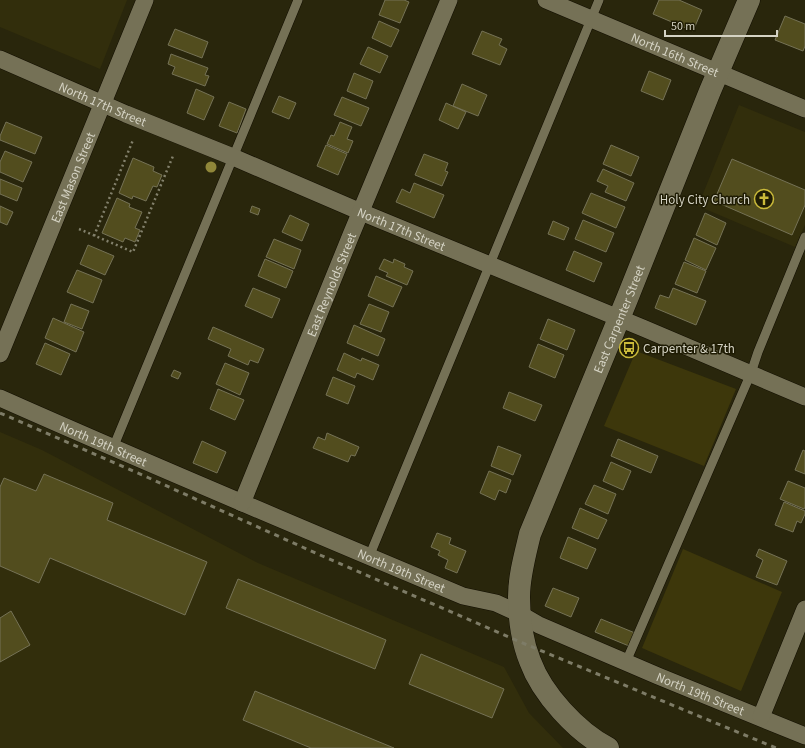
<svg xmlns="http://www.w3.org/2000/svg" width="805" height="748" font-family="'Source Sans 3',sans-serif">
	<rect width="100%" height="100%" fill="#29260c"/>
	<!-- built -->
	<path fill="#322e0c" d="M0,0H127L100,69L0,27Z
		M739,105L805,132V225L795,247L698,206Z
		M0,432L42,450L258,563L504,667L529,713L563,748H0Z"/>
	<!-- green -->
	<path fill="#3d370b" d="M636,351L736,389L704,466L604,426Z
		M683,549L782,592L741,691L642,648Z"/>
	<!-- building -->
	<path fill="#524d1e" stroke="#757256" d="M385,0H404L409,2L400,23L379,15Z
		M659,0H679L702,10L693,31L653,14Z
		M785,16L805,24V46L803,51L775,40Z
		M379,21L399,30L391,47L372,38Z
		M175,29L208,42L202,58L168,45Z
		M482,31L502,39L499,45L507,49L500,65L472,54Z
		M368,47L388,56L380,73L360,64Z
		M171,54L208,68L205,75L209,76L205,86L172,74L175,67L168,64Z
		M649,71L671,80L663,100L641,91Z
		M354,73L373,81L366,99L347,91Z
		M462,84L487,95L478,116L453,106Z
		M196,89L214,97L204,120L187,113Z
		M279,96L296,103L289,119L272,112Z
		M342,97L369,108L361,126L334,115Z
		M229,102L246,109L237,133L219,126Z
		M446,103L466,112L458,129L439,120Z
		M6,122L42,137L35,154L0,140V136Z
		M340,122L352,127L347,139L353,141L348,153L327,144L331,135L334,136Z
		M326,145L347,154L338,175L317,166Z
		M611,145L639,157L631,176L603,164Z
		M5,151L32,162L23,182L0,172V162Z
		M424,154L448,163L445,171L448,172L442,186L415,175Z
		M133,158L154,167L153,171L162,175L157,187L153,186L146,201L133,196L132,199L119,193Z
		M732,159L805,190V205L792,235L714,201Z
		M603,169L634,183L626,201L605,192L608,186L597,181Z
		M0,179L22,188L17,201L0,194Z
		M414,183L444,195L434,218L396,202L402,189L410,193Z
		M591,193L625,207L616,228L582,213Z
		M117,198L130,204L129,207L142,212L135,228L140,230L135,242L125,238L123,242L102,233Z
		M0,206L13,212L7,225L0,222Z
		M252,206L260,209L258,215L250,212Z
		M705,213L726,223L717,245L696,235Z
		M290,215L309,224L302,241L282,232Z
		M583,220L614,233L606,252L575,239Z
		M553,221L569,228L564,240L548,234Z
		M694,238L716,248L706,270L685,260Z
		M274,239L301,250L294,269L266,257Z
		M88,245L114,256L105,275L80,264Z
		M574,251L602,263L594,282L566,270Z
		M265,259L293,271L286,288L258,276Z
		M384,259L393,263L394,259L405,264L404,267L413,271L407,285L386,276L388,273L379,269Z
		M684,262L706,271L697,293L675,284Z
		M77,270L102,280L93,303L67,292Z
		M376,276L402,287L393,307L368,296Z
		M253,288L280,299L272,318L245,306Z
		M673,288L706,301L696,325L655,308L660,295L669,298Z
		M71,304L89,311L82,329L64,322Z
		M369,304L389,312L381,332L360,324Z
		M53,318L84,332L76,352L45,338Z
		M548,319L575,330L567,350L540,339Z
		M354,325L385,339L378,356L347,343Z
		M213,327L264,349L258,363L250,360L248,365L228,356L231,349L208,339Z
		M45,343L70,354L61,375L36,364Z
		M538,344L564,355L555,378L529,367Z
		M344,353L361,361L362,358L379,365L373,380L357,373L355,378L337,370Z
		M225,363L249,373L240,395L216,384Z
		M174,370L181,373L178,379L171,376Z
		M333,377L355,386L348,404L326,395Z
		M218,389L244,400L235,420L210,409Z
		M509,392L542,405L535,421L503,408Z
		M327,433L359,447L355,456L351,455L348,462L313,448L318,437L325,440Z
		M618,439L658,456L651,473L611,456Z
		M202,441L226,452L217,473L193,463Z
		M498,446L521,455L513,475L491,466Z
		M803,450L805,451V474L795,470Z
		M611,462L631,471L623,490L603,481Z
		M489,471L511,480L506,493L499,490L495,500L480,493Z
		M44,474L113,503L107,520L207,562L185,615L50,558L39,583L0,566V487L4,478L36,491Z
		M788,481L805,488V507L804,509L780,499Z
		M594,485L616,494L608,514L585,504Z
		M784,502L805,511V514L801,523L797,521L793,532L775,525Z
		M580,508L607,520L598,539L572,528Z
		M437,533L451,538L449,544L466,551L457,573L445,568L448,560L438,555L440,551L431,547Z
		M568,537L596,549L587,569L560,558Z
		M759,549L787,561L777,585L756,577L763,560L756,556Z
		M238,579L386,640L375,669L226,608Z
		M553,588L579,598L571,617L545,606Z
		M11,611L30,645L0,662V618Z
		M601,619L635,633L629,646L595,632Z
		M421,654L504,689L492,718L409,684Z
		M255,691L394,748H311L243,720Z"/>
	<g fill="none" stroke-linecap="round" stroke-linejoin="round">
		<defs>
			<path id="service" d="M113,448L298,0
				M369,557L599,0
				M626,662L751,373L758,352L805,237"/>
			<g id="minor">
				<path id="s1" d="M546,0L805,109"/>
				<path id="s2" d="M0,59L126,114L233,157L361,212L643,328L805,397"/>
				<path id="s3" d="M0,354L145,0"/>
				<path id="s4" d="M0,398C153,466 308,531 463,596L496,603L520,614L539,625L658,676L805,736"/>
				<path id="s5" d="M242,503L351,235L449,0"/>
				<path d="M761,717L805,609"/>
			</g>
			<g id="tertiary">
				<path id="s6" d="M608,748C577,732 542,694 530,661C522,641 519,618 519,597C519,576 525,555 530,534L627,299L710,91L749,0"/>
			</g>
		</defs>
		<!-- service casing -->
		<use href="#service" stroke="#120e00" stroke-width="10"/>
		<!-- minor casing -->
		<use href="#minor" stroke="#120e00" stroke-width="18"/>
		<!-- tertiary casing -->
		<use href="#tertiary" stroke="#120e00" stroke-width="23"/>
		<!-- path -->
		<path stroke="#83816c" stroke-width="2.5" stroke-dasharray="2 3" stroke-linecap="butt" d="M79,229L133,252L173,156
			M94,236L133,140"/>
		<!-- service -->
		<use href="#service" stroke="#757156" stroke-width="9"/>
		<!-- minor -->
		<use href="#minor" stroke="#757156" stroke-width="17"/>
		<!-- tertiary -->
		<use href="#tertiary" stroke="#757156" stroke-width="22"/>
		<!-- rail -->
		<path stroke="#7e7c67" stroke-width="3" stroke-dasharray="5 5" stroke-linecap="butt" d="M0,413L149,478L320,555L525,644L776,748"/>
	</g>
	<!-- trees -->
	<circle fill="#908739" cx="211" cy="167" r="5.5"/>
	<!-- icons -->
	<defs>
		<symbol id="church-ring" viewBox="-11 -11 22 22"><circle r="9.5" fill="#1f1c04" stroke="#caba3a" stroke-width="1.5"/><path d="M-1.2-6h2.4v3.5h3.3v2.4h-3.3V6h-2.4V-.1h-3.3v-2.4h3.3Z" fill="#caba3a"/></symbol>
		<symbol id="bus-ring" viewBox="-11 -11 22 22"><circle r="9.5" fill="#1f1c04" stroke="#caba3a" stroke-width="1.5"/><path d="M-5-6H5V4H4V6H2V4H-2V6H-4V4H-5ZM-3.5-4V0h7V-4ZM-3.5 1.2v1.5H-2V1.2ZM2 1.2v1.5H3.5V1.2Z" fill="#caba3a"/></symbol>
	</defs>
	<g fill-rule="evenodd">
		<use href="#church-ring" x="753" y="188" width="22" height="22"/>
		<use href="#bus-ring" x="618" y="337" width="22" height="22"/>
	</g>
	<g text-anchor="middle" stroke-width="3" stroke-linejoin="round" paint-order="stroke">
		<!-- street labels -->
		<g font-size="13" fill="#d5d3c4" stroke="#1f1c04">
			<text dy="5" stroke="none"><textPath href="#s1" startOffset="140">North 16th Street</textPath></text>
			<text dy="5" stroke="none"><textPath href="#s2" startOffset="112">North 17th Street</textPath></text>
			<text dy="5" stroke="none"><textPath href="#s3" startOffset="191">East Mason Street</textPath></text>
			<text dy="5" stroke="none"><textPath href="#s2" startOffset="436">North 17th Street</textPath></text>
			<text dy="5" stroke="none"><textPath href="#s5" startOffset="236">East Reynolds Street</textPath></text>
			<text dy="5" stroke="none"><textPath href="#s6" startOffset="481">East Carpenter Street</textPath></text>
			<text dy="5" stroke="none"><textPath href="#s4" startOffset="113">North 19th Street</textPath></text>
			<text dy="5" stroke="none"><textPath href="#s4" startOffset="437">North 19th Street</textPath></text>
			<text dy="5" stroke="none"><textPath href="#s4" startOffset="761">North 19th Street</textPath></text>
		</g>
		<!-- poi labels -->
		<g font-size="13" fill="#d5d3c4" stroke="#1f1c04" text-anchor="end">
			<text x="750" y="204">Holy City Church</text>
			<text x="643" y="353" text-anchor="start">Carpenter &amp; 17th</text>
		</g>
	</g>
	<!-- scale -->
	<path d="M665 30v6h112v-6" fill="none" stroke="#d5d3c4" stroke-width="2"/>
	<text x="671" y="30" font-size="12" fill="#d5d3c4" stroke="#1f1c04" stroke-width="3" paint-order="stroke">50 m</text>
</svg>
